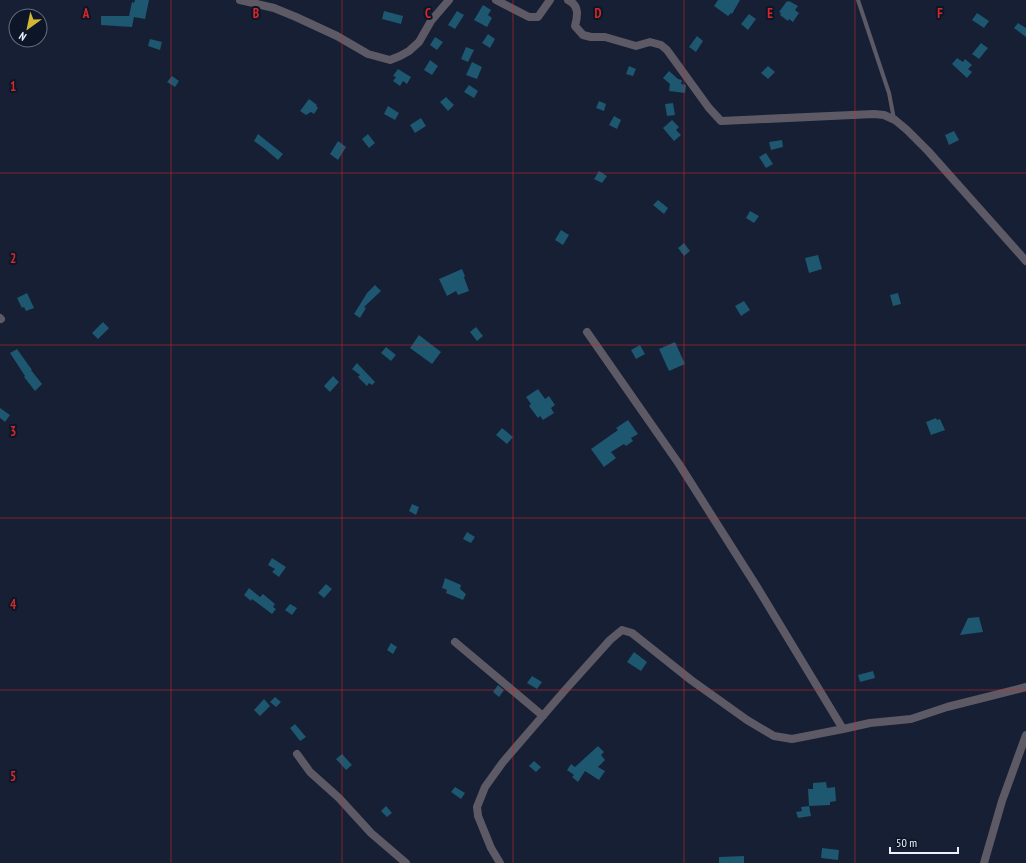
<svg xmlns="http://www.w3.org/2000/svg" width="1026" height="863" font-family="'PT Sans Narrow',sans-serif">
	<rect width="100%" height="100%" fill="#161f33"/>
	<!-- building -->
	<path fill="#1d5770" d="M135,0H149L145,19L134,17L132,27L101,25V16H131H129L132,2L134,3Z
		M718,0H740L732,14L731,13L728,16L714,6Z
		M787,1L788,2L789,1L798,6L795,10L799,13L793,22L789,19L788,21L780,15L781,13L779,12Z
		M483,5L491,10L488,15L492,18L487,27L474,20Z
		M384,11L403,16L401,24L382,19Z
		M457,11L464,15L455,29L448,25Z
		M977,13L989,21L984,28L972,20Z
		M749,14L756,19L748,30L741,24Z
		M1018,23L1026,28V37L1014,28Z
		M488,34L495,39L490,48L482,43Z
		M697,36L703,41L696,52L689,47Z
		M435,37L443,42L437,50L430,45Z
		M150,39L162,42L160,50L148,46Z
		M981,43L988,48L979,59L972,54Z
		M466,47L474,50L468,62L461,59Z
		M957,58L963,62L965,59L972,65L968,69L972,72L967,78L952,64Z
		M430,60L438,66L432,75L424,70Z
		M472,62L482,67L477,79L466,75Z
		M629,66L636,69L633,76L626,74Z
		M768,66L775,72L768,79L761,73Z
		M398,69L411,77L407,84L403,81L400,86L393,81L396,77L393,76Z
		M669,71L678,79L682,80L681,84L686,85L685,93L669,91L670,84L663,78Z
		M172,76L179,81L175,87L167,82Z
		M469,85L478,91L474,98L464,92Z
		M446,97L454,105L448,111L440,102Z
		M309,99L317,105L316,106L318,108L314,114L311,112L306,115L300,111Z
		M599,101L606,104L604,111L596,108Z
		M673,103L675,115L667,116L665,104Z
		M388,106L399,113L395,120L384,114Z
		M614,116L621,120L617,129L609,125Z
		M421,118L426,126L415,133L410,125Z
		M672,120L679,127L676,130L681,135L674,141L663,128Z
		M954,131L959,140L949,145L945,135Z
		M258,134L283,154L278,160L265,149L254,141Z
		M368,134L375,143L369,148L362,139Z
		M782,140L783,147L771,150L769,142Z
		M338,141L346,147L338,160L330,154Z
		M766,153L773,164L766,168L759,157Z
		M599,171L607,176L602,183L594,179Z
		M658,200L668,208L664,214L653,205Z
		M750,211L759,216L754,223L746,218Z
		M561,230L569,235L563,245L555,240Z
		M684,243L690,251L684,256L678,248Z
		M818,255L822,269L809,273L805,258Z
		M462,269L465,276L464,277L469,291L458,295L456,291L447,296L439,279Z
		M375,285L381,291L364,307L366,308L360,318L354,314L367,293Z
		M27,293L34,308L26,311L24,307L22,308L17,298Z
		M898,293L901,304L893,306L890,295Z
		M744,301L750,310L741,316L735,306Z
		M103,322L109,328L98,339L92,333Z
		M476,327L483,336L477,341L470,332Z
		M419,335L441,352L432,364L410,348Z
		M675,342L685,364L669,371L659,349Z
		M640,345L645,354L636,359L631,350Z
		M386,347L396,355L391,361L381,353Z
		M17,349L32,370H31L42,384L35,391L24,377L25,376L10,353Z
		M357,363L375,382L372,385L369,383L367,386L358,377L360,375L352,369Z
		M333,376L339,382L330,392L324,386Z
		M538,389L545,399L549,396L555,405L551,408L554,413L543,420L540,416L538,418L529,406L531,404L526,397Z
		M0,408L10,415L5,422L0,418Z
		M936,418L937,420L940,419L945,430L931,435L926,422Z
		M628,420L638,434L631,438L633,441L626,446L624,444L611,452L616,458L604,467L591,449L618,430L616,428Z
		M502,428L513,437L507,444L496,435Z
		M412,504L419,507L416,515L409,511Z
		M467,532L475,537L471,543L463,539Z
		M272,558L286,567L279,577L272,572L275,569L268,565Z
		M445,578L461,585L460,589L466,594L463,600L446,593L447,590L442,588Z
		M326,584L332,589L324,598L318,593Z
		M249,588L260,597L263,594L275,604L273,607L276,609L272,614L252,599L251,601L244,595Z
		M290,604L297,608L292,615L285,610Z
		M979,617L983,632L960,635L968,618Z
		M391,643L397,647L393,654L387,650Z
		M634,652L647,662L641,671L627,662Z
		M873,671L875,678L860,682L858,675Z
		M532,676L542,682L537,689L527,683Z
		M498,685L504,690L499,697L493,692Z
		M275,697L281,702L276,707L270,702Z
		M264,699L270,706L260,716L254,710Z
		M295,724L306,737L300,741L290,728Z
		M598,746L604,752L601,755L605,760L598,767L605,771L599,780L585,771L578,782L572,777L574,775L567,770L571,764L575,767Z
		M342,754L352,765L346,770L336,759Z
		M534,761L541,767L536,772L529,766Z
		M826,782L827,788L835,787L836,801L830,802V805L809,806L811,816L798,818L796,812L802,811L801,807L809,806L808,789H813V783Z
		M455,787L465,793L461,799L451,792Z
		M386,806L392,813L387,817L381,811Z
		M822,848L839,850L838,860L821,858Z
		M744,856V863H719V857Z"/>
	<g fill="none" stroke-linecap="round" stroke-linejoin="round">
		<!-- lane -->
		<path stroke="#5d5a66" stroke-width="4" d="M858,0L889,93L894,119"/>
		<!-- street -->
		<path stroke="#5d5a66" stroke-width="8" d="M240,0L274,8L296,17L337,36L368,54L390,60L400,56L409,51L419,42L431,21L449,0
			M496,0L529,17H538L550,0
			M568,0C579,5 578,15 575,26L583,35L591,37H605L636,46L650,42L661,45L667,50L709,108L721,121L874,114L884,115L895,120L907,130L928,151L1026,261
			M0,318L1,319
			M587,332L679,464L757,587L843,729L870,723L911,719L947,707L1026,687
			M455,642L543,716
			M297,754L310,772L339,798L371,833L406,863
			M500,863L491,848L478,816L477,807L485,787L503,762L566,689L610,640L622,630L632,633L691,680L747,720L774,736L792,739L843,729
			M984,863L1002,801L1026,735"/>
	</g>
	<!-- grid -->
	<path fill="none" stroke="#d62828" stroke-width="1" stroke-opacity="0.55" d="M171,0V863M342,0V863M513,0V863M684,0V863M855,0V863M0,173H1026M0,345H1026M0,518H1026M0,690H1026"/>
	<g font-size="13" text-anchor="middle" font-weight="bold" fill="#d62828" stroke="#0d1629" stroke-width="4" stroke-linejoin="round" paint-order="stroke">
		<text x="86" y="18">A</text>
		<text x="256" y="18">B</text>
		<text x="428" y="18">C</text>
		<text x="598" y="18">D</text>
		<text x="770" y="18">E</text>
		<text x="940" y="18">F</text>
		<text x="13" y="91">1</text>
		<text x="13" y="263">2</text>
		<text x="13" y="436">3</text>
		<text x="13" y="609">4</text>
		<text x="13" y="781">5</text>
	</g>
	<!-- north arrow -->
	<g transform="translate(28 28) rotate(213)"><circle r="19" fill="#0d1629" stroke="#666e7e"/>
	<path d="M0-3L7 15L0 10L-7 15Z" fill="#d2b736"/>
	<text y="-6" font-size="11" font-weight="bold" text-anchor="middle" fill="#ecf2fd">N</text>
	</g>
	<!-- scale -->
	<path d="M890 847v6h68v-6" fill="none" stroke="#ecf2fd" stroke-width="2"/>
	<text x="896" y="847" font-size="12" fill="#ecf2fd" stroke="#0d1629" stroke-width="3" paint-order="stroke">50 m</text>
</svg>
